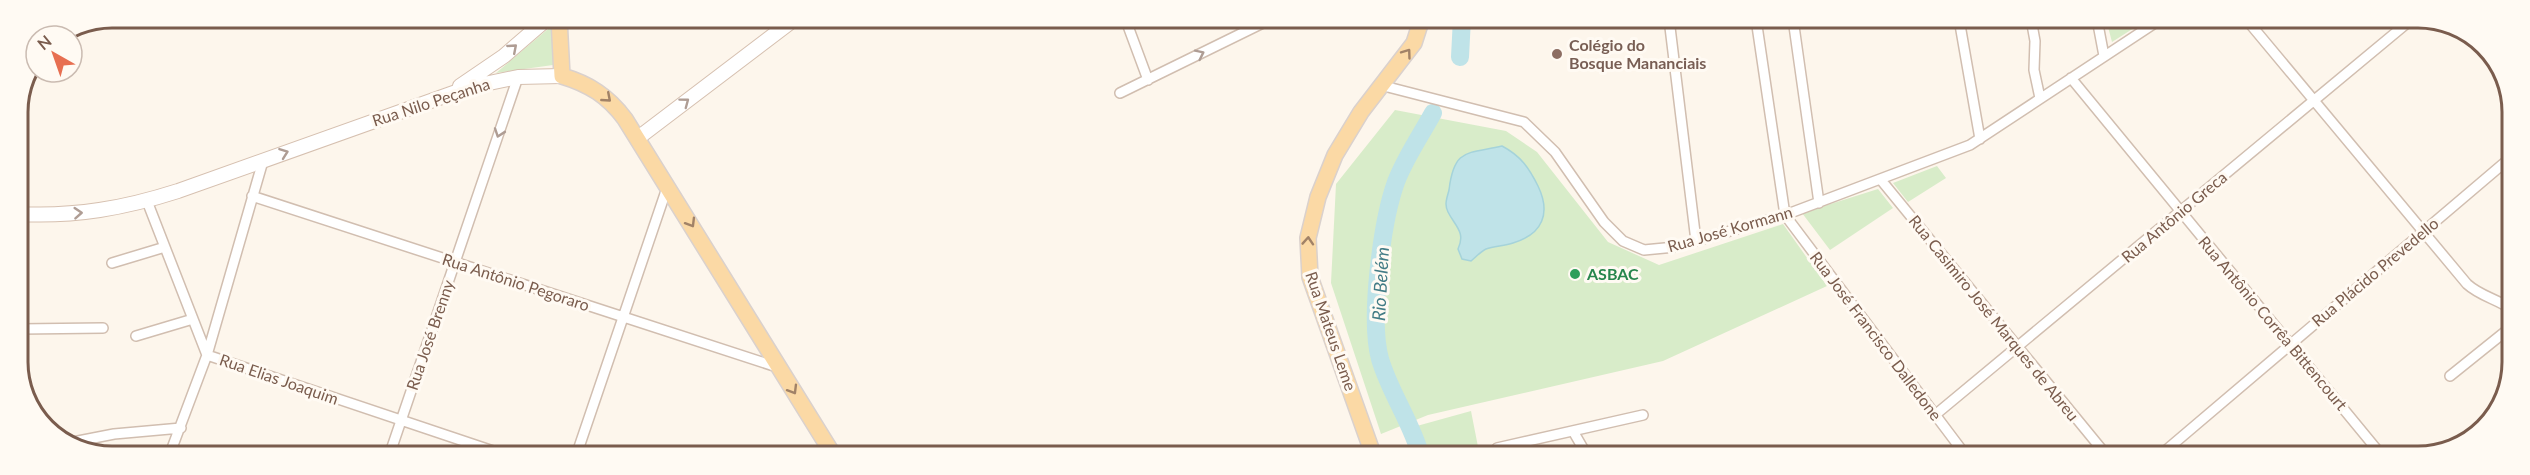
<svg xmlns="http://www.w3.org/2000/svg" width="2530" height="475" font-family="Lato,sans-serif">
	<rect width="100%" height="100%" fill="#fdf6ec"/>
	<!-- green -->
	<path fill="#d8ecc9" d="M2106,19H2148L2112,42Z
		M554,24L553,65L496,73Z
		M1395,110L1506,131L1537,152L1608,242L1659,265L1783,224L1827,286L1663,361L1428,415L1381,434L1331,283L1336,184Z
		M1937,166L1946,178L1908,202L1893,183Z
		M1878,189L1893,208L1830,250L1802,213Z
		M1471,411L1480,457H1415L1406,429Z"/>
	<!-- water -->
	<path fill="#bfe3e8" stroke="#a5d3da" stroke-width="1.5" d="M1502,146C1521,156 1529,168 1538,186C1551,213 1543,234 1513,243C1504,246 1494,246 1486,249C1480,252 1476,257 1471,261L1462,259L1458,249C1466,232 1455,226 1448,212C1444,204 1447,198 1449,190C1454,148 1467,154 1502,146Z"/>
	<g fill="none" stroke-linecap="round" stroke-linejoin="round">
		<!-- river -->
		<path stroke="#bfe3e8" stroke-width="18" d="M1460,57L1462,18
			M1421,457C1412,423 1390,393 1380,359C1369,319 1382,221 1396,182C1405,158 1421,135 1433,113"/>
		<defs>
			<path id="street" d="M1125,18L1148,80
				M1669,19L1696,241
				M1756,19L1785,215L1967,457
				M1793,19L1819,203
				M1959,19L1980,139
				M2031,19L2035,41L2034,70L2040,98
				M2097,19L2104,56
				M2246,19L2467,284C2480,296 2497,299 2511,309
				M2071,78L2383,457
				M2504,83L2510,102
				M1380,85L1524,122L1555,152L1604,222L1623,241L1644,250L1675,247L1785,215L1970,145L2161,19
				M1120,93L1273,18
				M1881,180L2108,457
				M252,196L777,367
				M147,201L207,355L508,456
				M112,263L165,247
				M20,329L103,328
				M136,336L193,319
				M2450,376L2511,327
				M1935,415L2412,19
				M1573,431L1588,457
				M73,442L114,434L181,428
				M1497,448L1643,415
				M169,456L207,355L263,161
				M389,456L518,77
				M576,456L668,185
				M2158,457L2510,158"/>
			<path id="secondary" d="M460,86L504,56L548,18
				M638,138L796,18
				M19,214C75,217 125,208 178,191L470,87L518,77L562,76"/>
			<path id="primary" d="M559,18L562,76C589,84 608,96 625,119L834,456
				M1374,457L1310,277L1308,238L1318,197L1335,155L1361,112L1414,43L1422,18"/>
		</defs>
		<!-- street casing -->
		<use href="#street" stroke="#d1beb0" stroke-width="12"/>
		<!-- secondary casing -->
		<use href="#secondary" stroke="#d6c0b0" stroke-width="16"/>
		<!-- primary casing -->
		<use href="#primary" stroke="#dad1cd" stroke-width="18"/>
		<!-- street -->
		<use href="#street" stroke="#fff" stroke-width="9"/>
		<!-- secondary -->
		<use href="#secondary" stroke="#fff" stroke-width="14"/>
		<!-- primary -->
		<use href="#primary" stroke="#fbd9a5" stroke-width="15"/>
	</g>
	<!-- one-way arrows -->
	<defs><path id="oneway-chevron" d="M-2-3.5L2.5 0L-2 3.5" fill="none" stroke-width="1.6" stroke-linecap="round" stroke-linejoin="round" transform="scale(1.5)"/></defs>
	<g stroke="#af9d94">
		<use href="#oneway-chevron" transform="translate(513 48) rotate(-41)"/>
		<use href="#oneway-chevron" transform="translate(1200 54) rotate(-26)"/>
		<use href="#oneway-chevron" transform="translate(685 102) rotate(-37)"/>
		<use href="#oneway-chevron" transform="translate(499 133) rotate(109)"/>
		<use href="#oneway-chevron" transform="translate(284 153) rotate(-20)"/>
		<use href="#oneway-chevron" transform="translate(78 213) rotate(-4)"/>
	</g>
	<g stroke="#a18267">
		<use href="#oneway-chevron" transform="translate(1407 53) rotate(-54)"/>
		<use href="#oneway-chevron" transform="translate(607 98) rotate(41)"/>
		<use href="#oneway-chevron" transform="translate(691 223) rotate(59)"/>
		<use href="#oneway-chevron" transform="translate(1308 241) rotate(-86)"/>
		<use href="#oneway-chevron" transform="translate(793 390) rotate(59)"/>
	</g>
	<!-- markers -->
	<circle fill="#8d6e63" stroke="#fffaf3" stroke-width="2" cx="1557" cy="54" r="6"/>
	<circle fill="#2e9e5b" stroke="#fffaf3" stroke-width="2" cx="1575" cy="274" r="6"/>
	<g text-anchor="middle" stroke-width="6" stroke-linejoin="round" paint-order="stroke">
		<!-- education labels -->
		<g font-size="16" font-weight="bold" fill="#785e54" stroke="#fffaf3" text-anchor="start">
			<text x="1569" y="51">Colégio do<tspan x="1569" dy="18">Bosque Mananciais</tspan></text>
		</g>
		<!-- street labels -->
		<g font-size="16" fill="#7a5c4d" stroke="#fffaf3">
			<text transform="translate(431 102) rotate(-18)" y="6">Rua Nilo Peçanha</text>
			<text transform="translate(2174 217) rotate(-40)" y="6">Rua Antônio Greca</text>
			<text transform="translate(1730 229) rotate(-16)" y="6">Rua José Kormann</text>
			<text transform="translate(2375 272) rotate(-40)" y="6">Rua Plácido Prevedello</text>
			<text transform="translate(516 282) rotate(18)" y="6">Rua Antônio Pegoraro</text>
			<text transform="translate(1994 318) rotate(51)" y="6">Rua Casimiro José Marques de Abreu</text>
			<text transform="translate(2273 323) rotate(50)" y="6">Rua Antônio Corrêa Bittencourt</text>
			<text transform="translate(1331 331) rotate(71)" y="6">Rua Mateus Leme</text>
			<text transform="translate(430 335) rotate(-71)" y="6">Rua José Brenny</text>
			<text transform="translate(1876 336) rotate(53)" y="6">Rua José Francisco Dalledone</text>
			<text transform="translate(279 379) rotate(19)" y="6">Rua Elias Joaquim</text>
		</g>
		<!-- leisure labels -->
		<g font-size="16" font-weight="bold" fill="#27864d" stroke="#fffaf3" text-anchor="start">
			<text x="1587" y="280">ASBAC</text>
		</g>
		<!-- water labels -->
		<g font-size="18" font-style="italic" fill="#437c86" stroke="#fffaf3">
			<text transform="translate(1381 284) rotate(-87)" y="6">Rio Belém</text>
		</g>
	</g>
	<!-- crop -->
	<path d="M0 0H2530V475H0ZM112 28H2418A84 84 0 0 1 2502 112V362A84 84 0 0 1 2418 446H112A84 84 0 0 1 28 362V112A84 84 0 0 1 112 28Z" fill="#fffaf3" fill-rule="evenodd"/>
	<path fill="none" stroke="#7a5c4d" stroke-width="3" d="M112 28H2418A84 84 0 0 1 2502 112V362A84 84 0 0 1 2418 446H112A84 84 0 0 1 28 362V112A84 84 0 0 1 112 28Z"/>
	<!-- north arrow -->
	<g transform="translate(54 54) rotate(320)"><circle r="28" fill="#fffaf3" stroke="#cabbb1" stroke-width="1.5"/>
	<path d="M0-4.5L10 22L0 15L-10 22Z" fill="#e76f51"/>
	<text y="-9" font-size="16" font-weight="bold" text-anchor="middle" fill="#7a5c4d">N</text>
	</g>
</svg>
